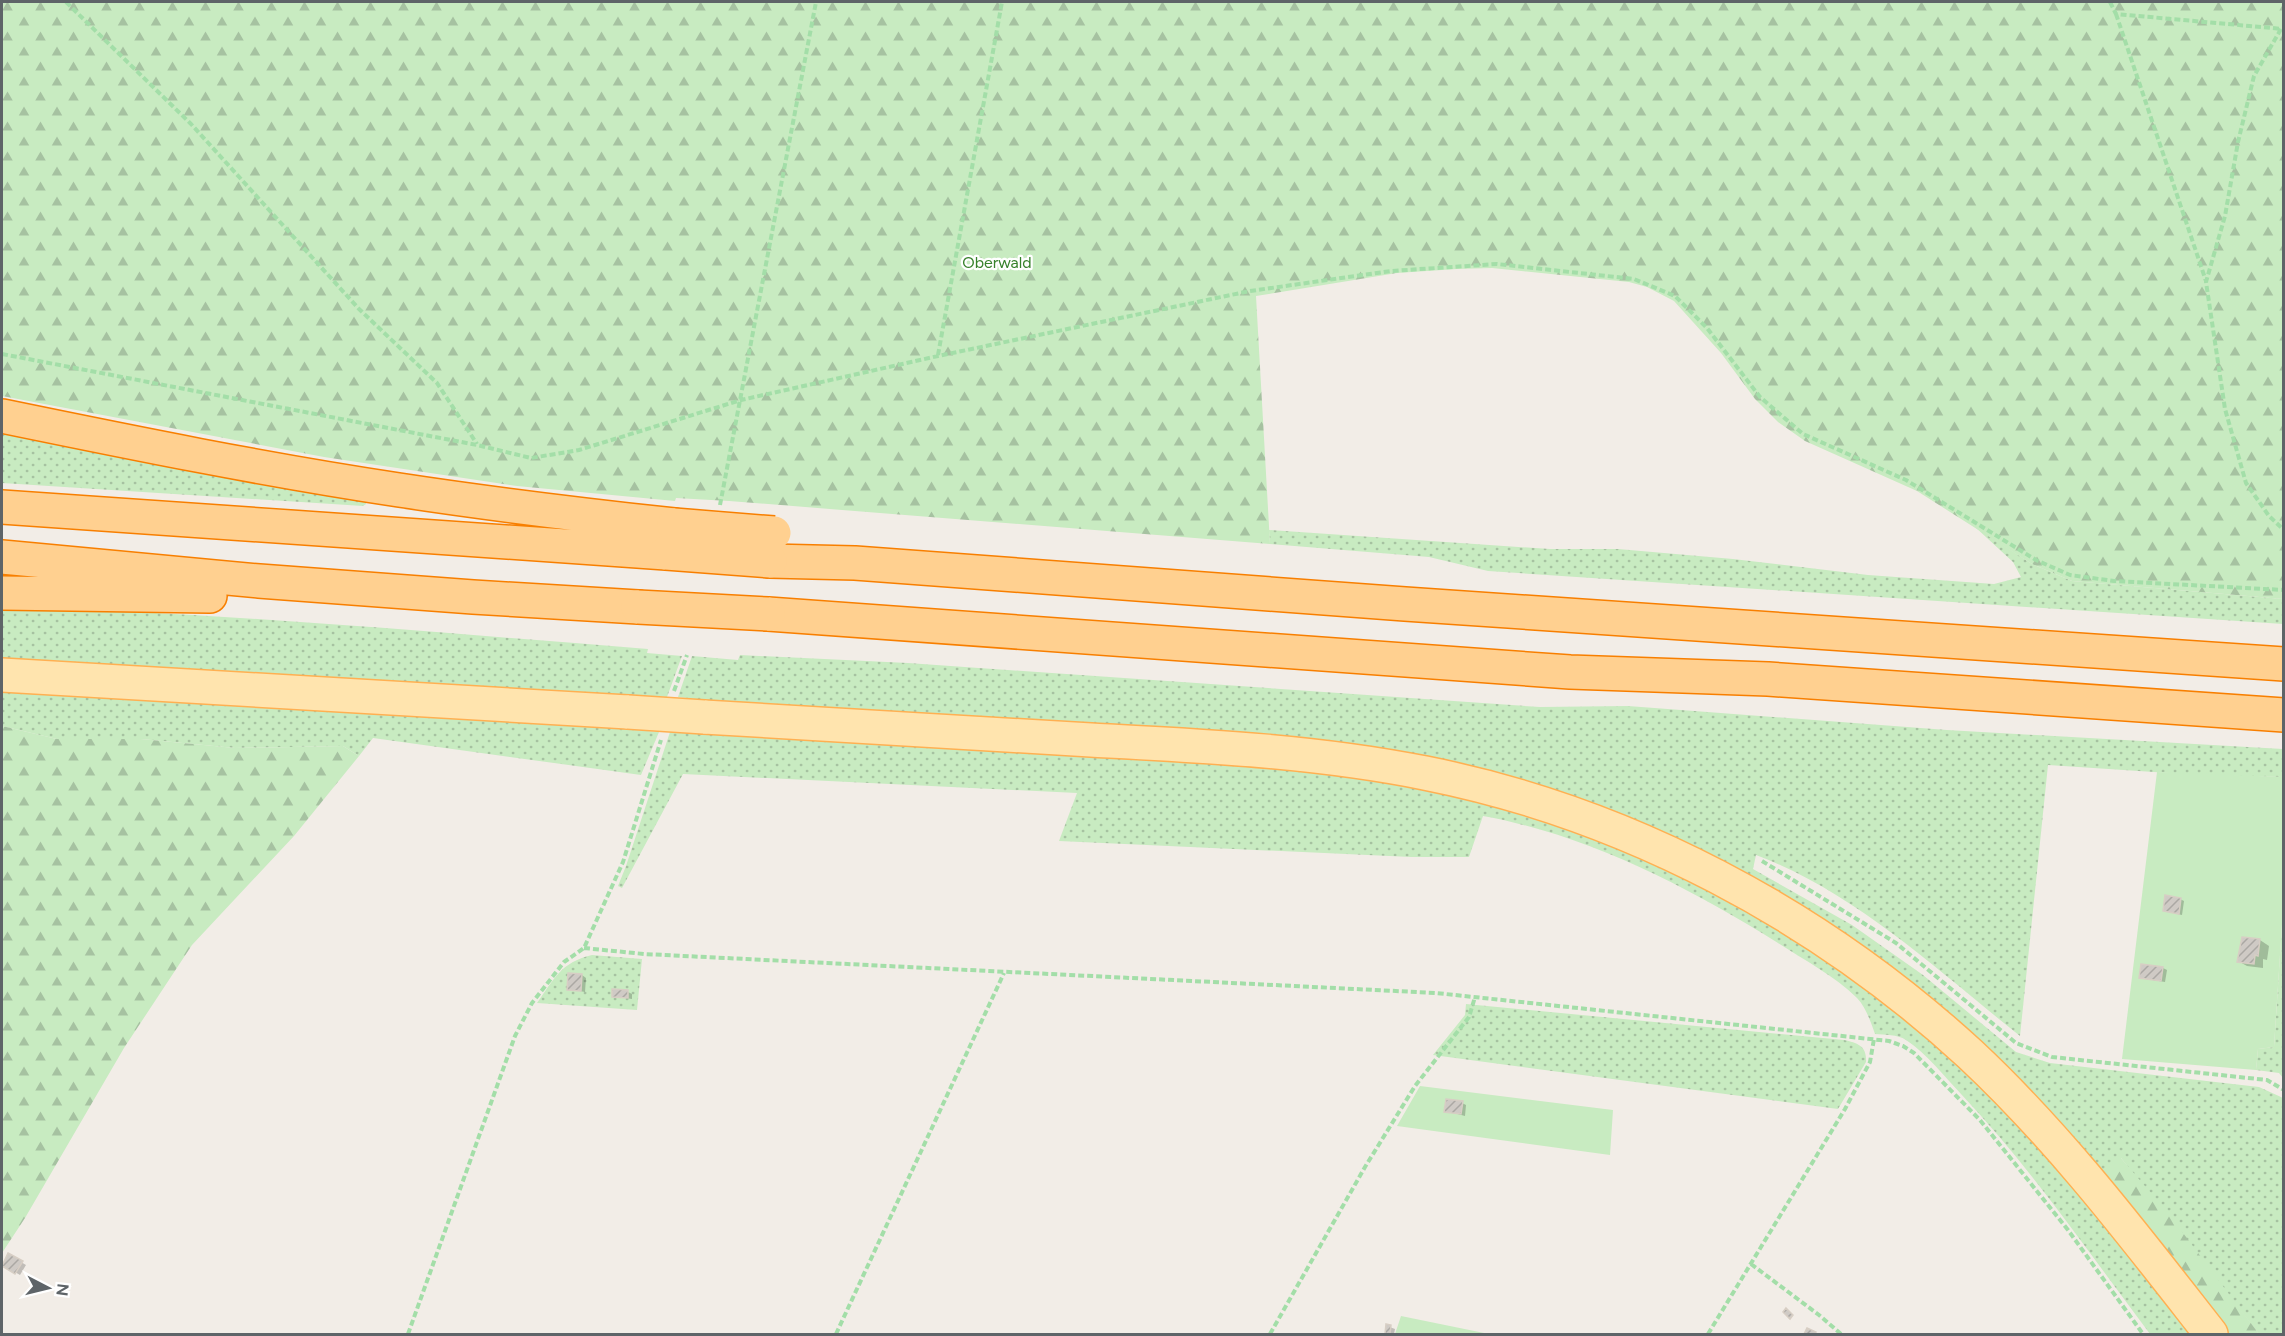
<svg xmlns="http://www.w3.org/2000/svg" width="2285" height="1336" font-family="Figtree,sans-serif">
	<defs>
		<pattern id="grass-dots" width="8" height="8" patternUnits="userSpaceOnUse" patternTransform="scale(1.5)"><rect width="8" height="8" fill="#c8ebc1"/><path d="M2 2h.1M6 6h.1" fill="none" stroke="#a6c2a1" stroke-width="1.8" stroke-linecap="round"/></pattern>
		<pattern id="forest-firs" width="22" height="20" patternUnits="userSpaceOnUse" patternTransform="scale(1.5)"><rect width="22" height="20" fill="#c8ebc1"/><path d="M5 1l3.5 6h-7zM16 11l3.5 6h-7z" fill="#a6c2a1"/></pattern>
		<pattern id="building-hatch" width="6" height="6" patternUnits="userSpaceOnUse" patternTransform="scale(1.5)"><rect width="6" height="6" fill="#cfcac5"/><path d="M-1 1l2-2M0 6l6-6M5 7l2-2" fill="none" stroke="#aba8a4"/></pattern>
	</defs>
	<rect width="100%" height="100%" fill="#f2ede7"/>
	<!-- grass -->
	<path fill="url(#grass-dots)" d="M2,431L366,501V504L363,506L2,483Z
		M1974,526L2032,564L2072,581L2283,599V624L1488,571L1429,557L1270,544L1269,530L1550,549H1618L1733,559L1868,575L1994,584L2021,577L2013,562Z
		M2,606C217,613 433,632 648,649L647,653L682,656L667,697L635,695L633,700L2,665Z
		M740,655L908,663L1540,707L1628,706L1947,730L2283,749V777L2199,775L2048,765L2020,1036C1937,970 1856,893 1756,855L1753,869L1852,925L1923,975L2016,1052L2050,1063L2259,1087L2281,1097L2284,1099L2283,1334H2259L2121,1158L2099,1173L1948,1016L1554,797L678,697L692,656L738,660Z
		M2,686L623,723L624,729L659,732L641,775L373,738L359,756L343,746L235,748L141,739H57L2,726Z
		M670,732L1179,755L1426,785L1633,850L1819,950L1984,1082L2198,1334H2150C2089,1253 2031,1168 1961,1094C1944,1076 1927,1054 1906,1040C1897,1034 1885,1035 1875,1034C1871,1023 1866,1007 1857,998C1835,976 1804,960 1778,943C1688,887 1588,835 1483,816L1469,857H1411L1059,841L1077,793L683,774L622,888L618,886L626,866Z
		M2283,909V1078L2279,1073L2256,1070L2258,1049L2274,1047Z
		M592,955L642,959L637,1010L537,1003C555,978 560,963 592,955Z
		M1466,1004L1844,1040C1858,1043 1867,1046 1866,1062L1838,1109L1433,1055L1465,1015Z"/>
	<!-- forest -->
	<path fill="url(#forest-firs)" d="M2,2H2283V599L2072,581L2032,564L1917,491L1805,441L1778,422L1755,399L1721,353L1674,301L1647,287L1629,282L1492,268L1457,269L1397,273L1256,296L1270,544L729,501L676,498L675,501L517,486L324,457L2,396Z
		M2,726L57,739H141L235,748L343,746L359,756L294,836L192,945L124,1048L25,1218L2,1253Z
		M2120,1157L2168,1213L2259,1334H2225L2099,1173Z"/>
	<!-- green -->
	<path fill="#c8ebc1" d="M2157,772L2283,777V909L2274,1047L2258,1049L2256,1070L2122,1059Z
		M1420,1086L1613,1110L1610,1155L1397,1126Z
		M1401,1316L1489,1334H1395Z"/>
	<!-- shadow -->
	<path fill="#0003" d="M2180,899L2184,901L2182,915L2164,911Z
		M2260,940L2269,946L2267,960L2263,959V968L2247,966L2238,961Z
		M2163,968L2167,970L2165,982L2140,978Z
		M582,975L586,978L585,992L568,989Z
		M628,992L632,994V999L613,996Z
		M1462,1103L1466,1105L1465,1116L1446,1111Z
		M9,1255L26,1265L20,1275L3,1265Z
		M1387,1326L1395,1329L1394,1334H1386Z"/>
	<!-- building -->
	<path fill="url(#building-hatch)" stroke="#d7cec4" stroke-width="1.5" d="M2165,895L2181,898L2179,914L2163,911Z
		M2242,937L2260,939L2258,956L2255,955L2254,964L2237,962Z
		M2141,964L2163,967L2161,981L2139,978Z
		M568,973L582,974L581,991L567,990Z
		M612,989L628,990V998L612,997Z
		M1446,1099L1463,1101L1461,1114L1444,1112Z
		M8,1253L23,1261L15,1274L2,1266Z
		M1786,1308L1793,1315L1790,1319L1783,1312Z
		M1386,1324L1391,1325L1390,1334H1385Z
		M1807,1328L1816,1332L1815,1334H1804Z"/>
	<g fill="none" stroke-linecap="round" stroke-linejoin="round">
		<defs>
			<path id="primary" d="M2,675L628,712
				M704,717C833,724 962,732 1091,740C1203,746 1315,751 1425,773C1627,813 1819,915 1970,1054C2060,1138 2135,1237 2211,1334"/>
			<path id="highway" d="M2,416C133,443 266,470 399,490C491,504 582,515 674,525
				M2,507L666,553
				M2,557L259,581L473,597L638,607
				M770,561L855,563L1405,604L2284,664
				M2,593L210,596
				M768,614L1570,672L1768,679L2284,715"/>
		</defs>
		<!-- primary casing -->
		<use href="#primary" stroke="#ffb052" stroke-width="36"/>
		<!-- highway casing -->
		<use href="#highway" stroke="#f87f00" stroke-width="36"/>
		<!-- path -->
		<path stroke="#a3dea8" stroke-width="4" stroke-dasharray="6 3" stroke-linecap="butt" d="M66,2L191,124L359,309L437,383L477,444
			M2110,2L2116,14L2283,29
			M2116,14L2206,281
			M2281,29L2254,76L2238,142L2225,216L2206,282L2225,409L2246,483L2269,516L2284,530
			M2,354L477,445L531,458L579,450L741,400L938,356L1250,291L1391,271L1497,264L1634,279L1675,296L1707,328L1760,397L1803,434L1906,480L2036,560L2070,575L2114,581L2284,590
			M938,355L1002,2
			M720,505L816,2
			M674,691L687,655
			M1762,861L1896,943L2016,1043L2052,1057L2267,1080L2284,1090
			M584,948L644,954L1436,993L1889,1041L1903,1046L1914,1053L1980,1120L2068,1230L2143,1334
			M1751,1264L1819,1315L1841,1334
			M408,1334L515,1036L532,1003L564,962L584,948L623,862L661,740
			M836,1334L1004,973
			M1270,1334L1365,1167L1415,1086L1469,1017L1475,997
			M1708,1334L1845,1109L1870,1062L1874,1039"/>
		<!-- primary -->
		<use href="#primary" stroke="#ffe4ae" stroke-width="33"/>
		<!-- highway -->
		<use href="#highway" stroke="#ffd090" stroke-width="33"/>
		<defs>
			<path id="primary-bridge" d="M628,712L704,717"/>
			<path id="highway-bridge" d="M674,525L774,533
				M666,553L770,561
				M638,607L768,614"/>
		</defs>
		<!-- primary-bridge casing -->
		<use href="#primary-bridge" stroke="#ffb052" stroke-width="36" stroke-linecap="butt"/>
		<!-- highway-bridge casing -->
		<use href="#highway-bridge" stroke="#f87f00" stroke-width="36" stroke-linecap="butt"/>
		<!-- primary-bridge -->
		<use href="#primary-bridge" stroke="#ffe4ae" stroke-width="33"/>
		<!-- highway-bridge -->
		<use href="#highway-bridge" stroke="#ffd090" stroke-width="33"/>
	</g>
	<g text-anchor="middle" stroke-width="4.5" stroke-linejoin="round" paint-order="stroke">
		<!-- park labels -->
		<g font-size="16" fill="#36812b" stroke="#fff">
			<text x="997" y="268">Oberwald</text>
		</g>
	</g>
	<!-- border -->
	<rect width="2285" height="1336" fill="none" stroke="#5e6468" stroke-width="6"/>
	<!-- north arrow -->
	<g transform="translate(48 1288) rotate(97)" stroke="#ffffff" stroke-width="4.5" paint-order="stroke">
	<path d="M0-4.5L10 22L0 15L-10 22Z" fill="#5e6468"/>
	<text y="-9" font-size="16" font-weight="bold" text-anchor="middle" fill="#5e6468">N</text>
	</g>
</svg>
